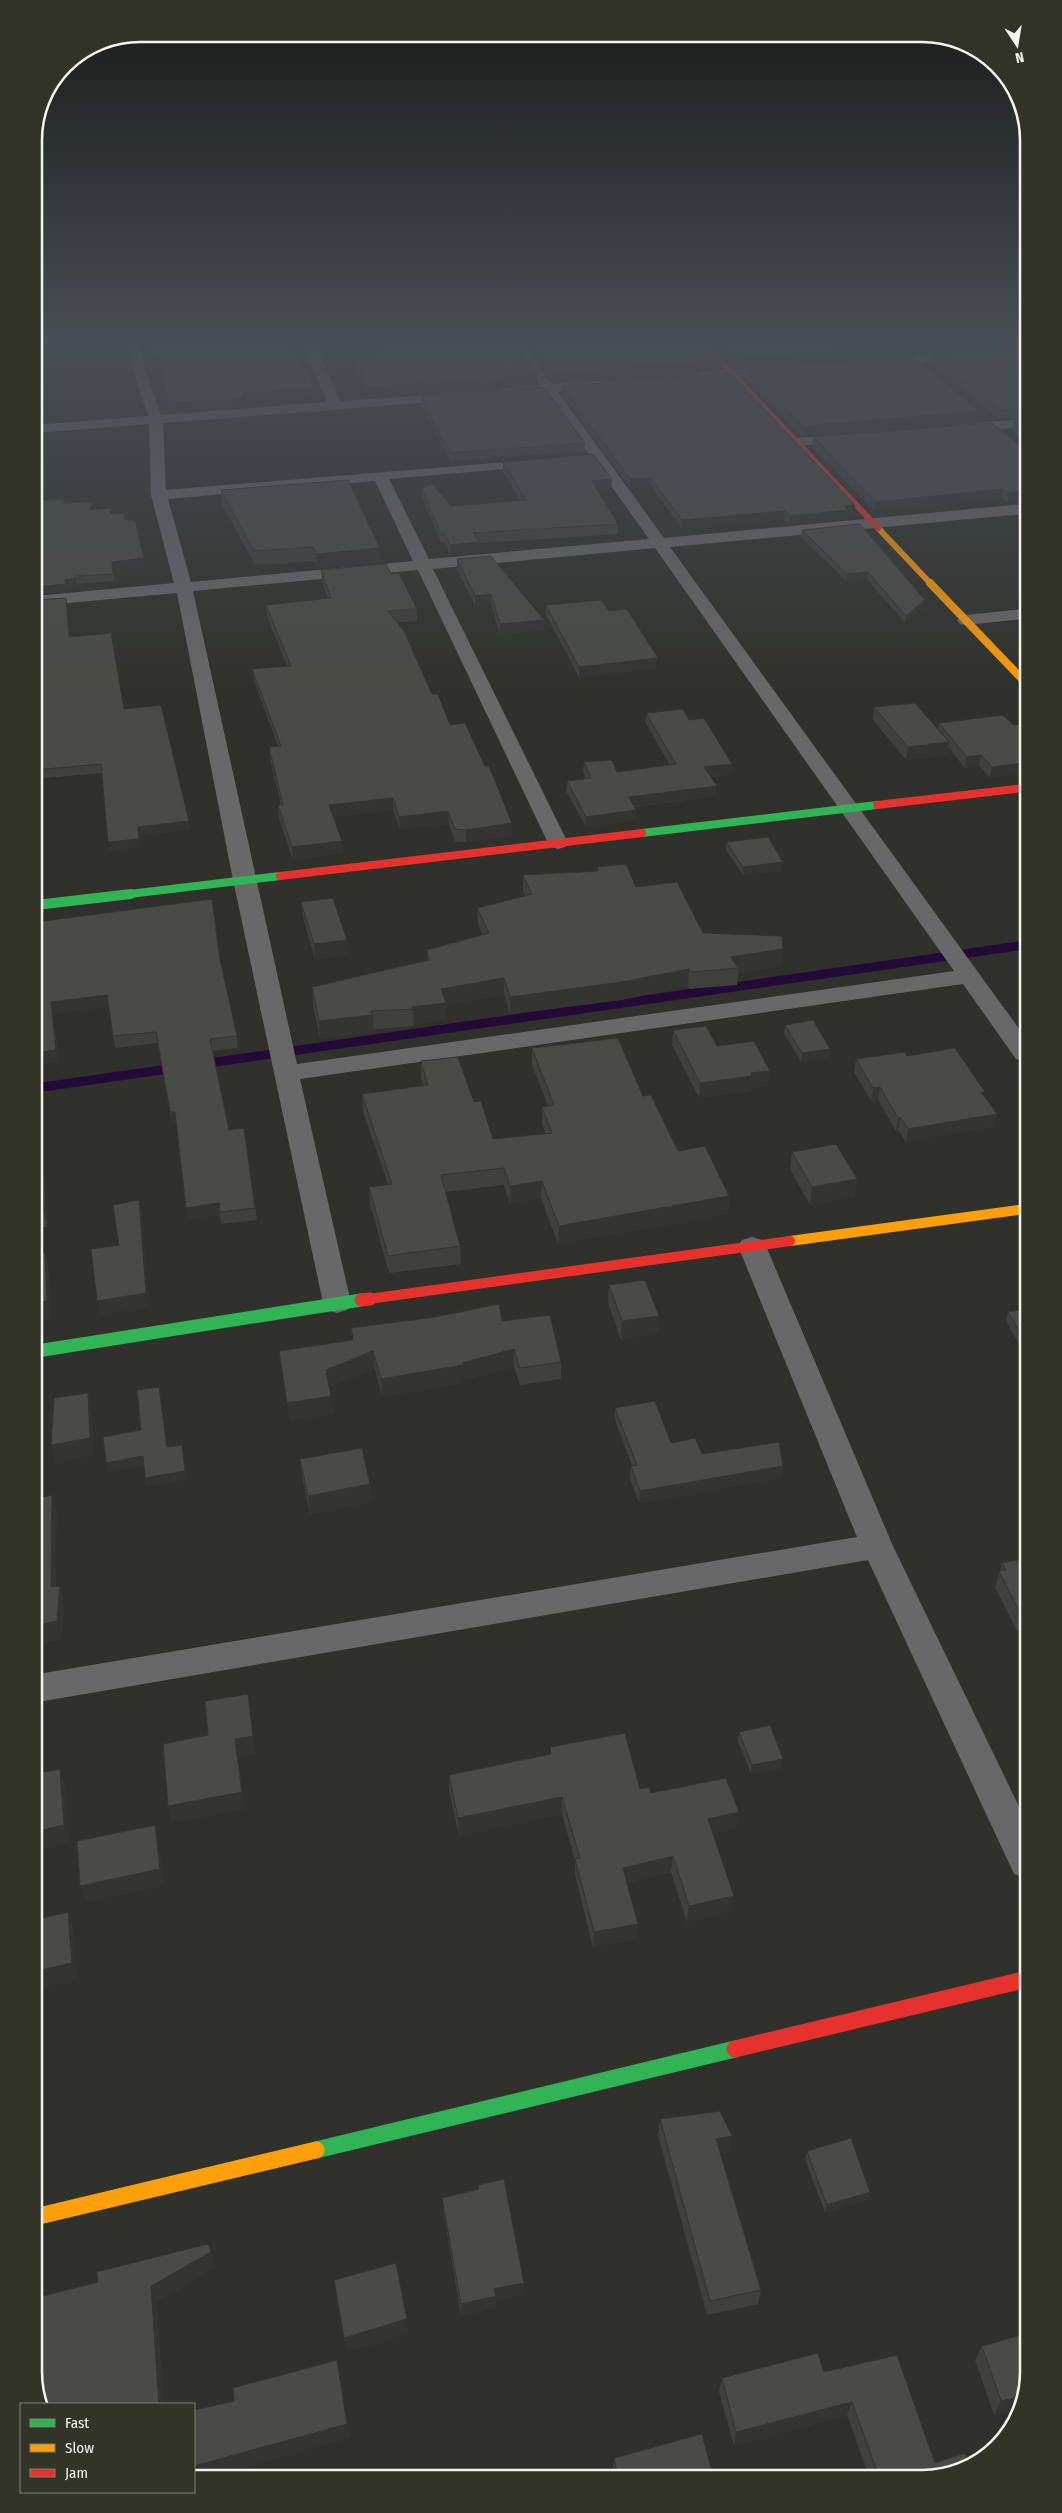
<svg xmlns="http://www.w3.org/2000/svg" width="1062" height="2513" font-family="'Fira Sans Condensed',sans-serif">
	<rect width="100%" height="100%" fill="#30312b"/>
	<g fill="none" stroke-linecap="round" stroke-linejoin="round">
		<!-- stream -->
		<path stroke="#220b37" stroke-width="9" d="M202,1064L1025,945
			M36,1088L175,1068"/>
		<!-- street -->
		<path fill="#696868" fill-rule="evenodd" d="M125,344H137L161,415L327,402L303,344H316L340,401L462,393L464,396L462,399L457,400L163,423L166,490L544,459L546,462L544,465L539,466L389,479L429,559L649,539L545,393L502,395L500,392L502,389L540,385L511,344H524L552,384L604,381L606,384L604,387L599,388L558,392L664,538L1024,504V514L670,547L1025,1037V1061L1016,1059L963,984L300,1079L351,1303L347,1310L337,1313L327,1310L323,1303L233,880L177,593L35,606V596L174,583L151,495L149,424L35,433V425L148,416ZM375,481L413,561L191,582L168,499ZM655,548L954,971L297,1064L193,591L418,570L548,843L551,847L558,849L565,847L568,843L433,569Z
			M970,351L975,352L976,355L975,358L878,366L871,362L878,358Z
			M786,365L791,366L793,369L791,372L702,380L695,376L702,372Z
			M1023,419V427L958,433L951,429L958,425Z
			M850,434L857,438L855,441L797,446L790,442L797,438Z
			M1024,609V619L966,625L960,624L957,620L960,616L966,615Z
			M752,1237L762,1240L766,1246L893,1546L1027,1823V1879L1014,1874L868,1560L38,1702V1674L857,1537L738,1246L742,1240Z"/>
		<!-- fast-far3 -->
		<path stroke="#30b455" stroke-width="8" d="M642,833L877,805
			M121,895L280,876"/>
		<!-- fast-far2 -->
		<path stroke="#30b455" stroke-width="10" d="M36,905L131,894"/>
		<!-- fast-far1 -->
		<path stroke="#30b455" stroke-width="13" d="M37,1351L361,1300"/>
		<!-- fast -->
		<path stroke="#30b455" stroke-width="17" d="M316,2150L735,2049"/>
		<!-- slow-far3 -->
		<path stroke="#ff9f0a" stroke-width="6" d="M878,528L931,584"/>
		<!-- slow-far2 -->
		<path stroke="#ff9f0a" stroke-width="8" d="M930,583L1024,681"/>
		<!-- slow-far1 -->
		<path stroke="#ff9f0a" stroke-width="10" d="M790,1241L1025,1209"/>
		<!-- slow -->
		<path stroke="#ff9f0a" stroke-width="17" d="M39,2216L316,2150"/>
		<!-- jam-far4 -->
		<path stroke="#e5322d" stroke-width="6" d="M704,344L878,528"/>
		<!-- jam-far3 -->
		<path stroke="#e5322d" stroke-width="8" d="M877,805L1024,788
			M280,876L642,833"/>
		<!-- jam-far2 -->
		<path stroke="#e5322d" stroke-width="10" d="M361,1300L790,1241"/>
		<!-- jam-far1 -->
		<path stroke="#e5322d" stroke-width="13" d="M361,1300L370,1299"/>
		<!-- jam -->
		<path stroke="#e5322d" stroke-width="17" d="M735,2049L1027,1979"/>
	</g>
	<!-- wall -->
	<path fill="#40403c" d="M149,344H291L314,387L315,396L244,401L245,406L170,412L160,365H154Z
		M371,344H515L537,383L368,395L353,363V354L377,353Z
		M526,344H704L719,360V369L553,382Z
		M714,344H1023V346L919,353L907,347L901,351V354L736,367Z
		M1023,348V418L999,419L932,364L933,355Z
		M748,369L979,411L977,421L802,436L747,379Z
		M562,386L855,505L854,513L848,514L847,519L789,524L784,519L682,529L651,486L630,488L561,394Z
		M421,397L585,443V451L450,461L421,405Z
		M1023,420L1024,439L1012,430L1013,421Z
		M813,437L1024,446V500L1008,502L1001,498L874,511L812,447Z
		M503,462L611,489L598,491L618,524V534L480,543L481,552L450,555L444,542L441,543L423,499L422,489L451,506L520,501L503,472Z
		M221,490L380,548V562L317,568L315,561L255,565L222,504Z
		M64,503L111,514L125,520L144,558L145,565L113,569L114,581L77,584V586L66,587V591L35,594Z
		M802,530L925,600L924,607L905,623L867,579L846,581L801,537Z
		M457,559L544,620V630L500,634L491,604L475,606L457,569Z
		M321,570L391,574L417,609V621L397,622L432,694L512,823V836L466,842H455L449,824L400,829L393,810L334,817L342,841L343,853L293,860L279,818L278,805H281L270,759L269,747L278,746L254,681L252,669L287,666L267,616L266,605L328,599L322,581Z
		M35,600L67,605L70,637L124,709L190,830L139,835L140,847L110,851L102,773L35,779Z
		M546,605L609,611L657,668L579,677L546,615Z
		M874,707L938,729L939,723L1003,715L990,778L979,766L965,768L948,747L947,755L906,760L873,720Z
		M646,713L689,720L732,764V774L711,777L716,796L634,807L636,810L635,820L586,827L566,791L567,781L586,778L583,772L584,762L617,772L670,765L645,722Z
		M726,842L782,871L743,875L726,850Z
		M597,867L636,887L703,933L783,949L781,966L738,973L737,985L689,989L688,986L621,1000L510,1014L504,995L446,1005V1020L414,1024V1026L374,1029V1032L320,1039L313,1004L312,987L427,960V950L482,935L478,924L477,908L525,896L523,891V875L597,871Z
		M301,902L347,940L348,955L315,959L303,917Z
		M36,922L220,960L237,1036L238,1048L212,1051L229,1130L244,1128L257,1220L221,1224L220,1215L188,1220L176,1124H172L158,1043L115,1048L109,1006L53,1014L59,1062L36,1065Z
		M785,1025L830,1049L829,1058L801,1062L784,1033Z
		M673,1030L768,1086L751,1088V1091L699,1098L672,1045Z
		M532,1048L643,1096L678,1151L729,1196L728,1214L558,1244L541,1198L510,1204L504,1185L446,1192L460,1246L461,1264L389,1273L370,1204L369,1187L388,1184L363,1112L362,1094L424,1086L421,1078V1061L474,1102L493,1139L546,1134L542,1124V1107L548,1106L532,1065Z
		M907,1056L984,1096L997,1114L994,1127L906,1142L898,1130L896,1131L878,1100L871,1101L854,1072L856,1059Z
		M792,1152L857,1179L854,1197L810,1205L790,1169Z
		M41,1166L45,1184L47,1227L37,1228L36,1167Z
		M609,1285L659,1316L658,1334L621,1340L608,1303Z
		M1026,1309V1348H1021L1006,1321L1008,1312Z
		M502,1321L561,1362V1379L520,1385L514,1367L463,1380V1383L382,1396L375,1369L329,1387L333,1414L290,1420L279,1351L352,1340L351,1328Z
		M615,1408L671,1443L702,1454L783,1466L781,1478L639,1503L630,1478L631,1466H632L615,1420Z
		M300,1459L370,1484L372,1502L310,1514L302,1477Z
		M1026,1557V1629L1017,1631L995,1587L1002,1563L1026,1558Z
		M739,1732L782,1768L751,1774L738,1741Z
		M550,1747L640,1789L651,1793L739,1812L736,1828L713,1833L732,1912L687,1922L671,1872L627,1883L637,1939L593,1948L575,1875V1861L562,1814L459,1835L449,1791V1775L550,1754Z
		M660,2119L729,2152L720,2154L761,2290L758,2304L707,2315L658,2135Z
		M807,2151L870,2192L868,2200L825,2213L805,2159Z
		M478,2185L524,2283V2294L496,2301V2308L461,2316L443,2210L442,2198L478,2189Z
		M982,2346L1028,2373L1016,2410L994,2415L975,2360Z
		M824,2372L935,2463L956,2474H868L847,2415L734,2446L719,2392L722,2378Z
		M614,2458L713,2475L614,2476L613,2471Z"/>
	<!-- shaded-wall -->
	<path fill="#343431" d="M902,344H907V347L901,351V354L736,367L737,359Z
		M925,344H1023V346L919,353L921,345Z
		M159,356L160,365H154L153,357Z
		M719,360V369L553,382V373Z
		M537,375V383L368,395V387Z
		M314,387L315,396L244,401L245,406L170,412L169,403L242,392Z
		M979,411L977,421L802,436L803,426Z
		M651,478V486L630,488V479Z
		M612,479L611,489L592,491V481Z
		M1003,489L1001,498L874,511L876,502Z
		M1024,490V500L1008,502L1009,493Z
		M855,505L854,513L848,514L847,519L789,524L790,516L844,506Z
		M785,511L784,519L682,529V520Z
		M480,542L481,552L450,555V545Z
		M380,548V562L317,568L316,554Z
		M144,558L145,565L113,569L114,581L112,562Z
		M868,572L867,579L846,581L847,574Z
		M76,578L77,586L66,587V591L35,594V587L65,580Z
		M491,594V604L475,606V596Z
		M66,598L67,605L70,645L69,637Z
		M925,600L924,607L905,623L906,616Z
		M544,620V630L500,634V624Z
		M658,658L657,668L579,677V667Z
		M949,742L947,755L906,760L908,747Z
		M981,755L979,766L965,768L967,757Z
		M1024,763V774L990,778L992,767Z
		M732,764V774L703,777L704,767Z
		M717,786L716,796L629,807V797Z
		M393,798V810L330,818L329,805Z
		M636,810L635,820L586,827V817Z
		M448,811L449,824L400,829L399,817Z
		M189,821L190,830L139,835L140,847L110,851L108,842L138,827Z
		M512,823V836L466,842V830Z
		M342,841L343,853L293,860L292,847Z
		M783,862L782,871L743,875V867Z
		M347,940L348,955L315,959L314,944Z
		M783,949L781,966L738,973V968L731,957Z
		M689,969L688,986L621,1000L510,1014V997Z
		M504,978V995L446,1005V1020L414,1024L412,1007L441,989Z
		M107,995L109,1006L53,1014L59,1062L36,1065V1053L51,1002Z
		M373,1015L374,1032L320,1039L319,1021Z
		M830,1049L829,1058L801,1062L802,1053Z
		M770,1071L768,1086L751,1088V1091L699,1098L700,1083L751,1073Z
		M880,1087L878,1100L871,1101L873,1088Z
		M170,1112H175L177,1124H172Z
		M997,1114L994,1127L906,1142L908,1129Z
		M900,1117L898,1130L896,1131L898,1118Z
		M41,1166L45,1184L47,1227L43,1209Z
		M857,1179L854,1197L810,1205L812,1187Z
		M542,1181L541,1198L510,1204V1186Z
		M729,1196L728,1214L558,1244L559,1226Z
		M139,1200L142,1214L149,1308L100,1315L97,1301Z
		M219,1203L220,1215L188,1220L186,1208Z
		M45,1253L49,1271L51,1319L37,1322V1303Z
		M659,1316L658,1334L621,1340L622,1321Z
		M1024,1339H1026V1348H1021Z
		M514,1349V1367L463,1380V1383L382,1396L381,1379L462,1363Z
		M373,1351L375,1369L328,1388L326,1370Z
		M88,1393L92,1411L94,1456L56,1463L51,1445Z
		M331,1396L333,1414L290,1420L287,1403Z
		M182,1445L187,1481L146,1487L145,1478Z
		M143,1456L145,1466L108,1473L106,1463Z
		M783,1466L781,1478L639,1503L640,1491Z
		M370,1484L372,1502L310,1514L308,1496Z
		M52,1495L57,1514L56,1605L51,1587Z
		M60,1586L65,1604L62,1639L38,1645L37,1626Z
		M248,1694L256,1754L238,1757L245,1809L172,1823L168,1806L235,1739Z
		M783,1759L782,1768L751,1774L752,1765Z
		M60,1769L65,1786L70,1843L38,1849V1831Z
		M562,1797V1814L459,1835L458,1818Z
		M739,1812L736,1828L706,1835L708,1819Z
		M155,1825L159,1842L164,1886L86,1903L80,1886Z
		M673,1856L671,1872L622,1884L623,1868Z
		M734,1896L732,1912L687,1922L689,1906Z
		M68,1912L73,1929L78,1980L38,1989V1971Z
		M638,1924L637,1939L593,1948L594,1932Z
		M732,2136L729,2152L713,2155L716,2139Z
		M870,2192L868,2200L825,2213L827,2205Z
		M211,2252L216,2268L157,2302L164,2404H159L151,2286Z
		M39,2273V2274L42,2314L39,2308Z
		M524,2283V2294L496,2301V2308L461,2316V2304L494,2289Z
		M407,2319L409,2334L347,2352L344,2338Z
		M337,2360L350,2438L205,2479H194V2466Z
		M1020,2397L1016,2410L994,2415L1001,2401Z
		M852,2402L847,2415L734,2446L736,2432Z"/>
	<!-- building -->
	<path fill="#4a4b46" stroke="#343431" d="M150,344H291L314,387L242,392L244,397L169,403L159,356L153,357Z
		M376,344H515L537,375L368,387L353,354L382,352Z
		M532,344H704L719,360L553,373Z
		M723,344H902V346L737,359Z
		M1023,348V409L1000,410L933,355Z
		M914,357L979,411L803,426L748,369Z
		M730,373L855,505L844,506L848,510L790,516L785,511L682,520L651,478L630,479L562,386Z
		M544,387L585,443L450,453L421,397Z
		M1023,420V429L1013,421Z
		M992,423L1019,445L1024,446V490L1009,493L1003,489L876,502L813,437Z
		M593,454L612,479L592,481L618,524L473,533L480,542L450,545L444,532H440L422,489L432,483L451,506L526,500L503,462Z
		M348,480L380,548L316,554L313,547L254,551L221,490Z
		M63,499L64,503L92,502L90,510L109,508L111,514L124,513L125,520H135L144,558L112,562L113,574L76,576V578L65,580V584L35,587V501Z
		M860,524L925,600L906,616L868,572L847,574L802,530Z
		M491,556L544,620L500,624L491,594L475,596L457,559Z
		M386,564L391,574L399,573L417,609L388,611L404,631L432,694H438L450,725L465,723L485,766H489L512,823L466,830L455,829L448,811L399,817L393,798L329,805L342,841L292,847L278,805H283L269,747L281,746L252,669L291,666L266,605L331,598L321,570Z
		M66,598L69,637L111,633L124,709L161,705L189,821L138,827L139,839L108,842L101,764L35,770V600Z
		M601,600L609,611L627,609L658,658L579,667L546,605Z
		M915,703L949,742L908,747L874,707Z
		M683,709L689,720L704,718L732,764L704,767L717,786L629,797L636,810L586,817L567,781L591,778L584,762L612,760L617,772L676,764L646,713Z
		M1003,715L1013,725L1024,724V763L992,767L981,755L967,757L939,723Z
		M768,837L783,862L743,867L726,842Z
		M626,864L636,887L677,882L703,933L782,936L783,949L731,957L738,968L691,972L689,969L622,982L510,997L504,978L441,989L446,1003L412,1007L413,1009L371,1011L373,1015L319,1021L312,987L429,960L427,950L489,933L477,908L532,894L523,875L599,871L597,867Z
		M333,898L347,940L314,944L301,902Z
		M212,899L220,959L237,1036L210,1039L229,1130L244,1128L255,1208L220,1212L219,1203L186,1208L175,1112H170L156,1032L113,1036L107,995L51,1002L56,1050L36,1053V922Z
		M813,1020L830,1049L802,1053L785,1025Z
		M706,1026L717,1046L754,1041L770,1071L751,1073L752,1076L700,1083L673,1030Z
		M618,1038L643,1096L651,1095L678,1151L705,1146L729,1196L559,1226L542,1181L510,1186L504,1168L441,1175L460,1246L388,1256L369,1187L392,1184L362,1094L428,1085L421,1061L458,1057L474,1102L481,1101L493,1139L552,1133L542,1107L554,1105L532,1048Z
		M955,1048L985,1092H981L997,1114L908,1129L900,1117L898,1118L880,1087L873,1088L856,1059L905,1052L907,1056Z
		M836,1144L857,1179L812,1187L792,1152Z
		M41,1166L43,1209L36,1210V1167Z
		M139,1200L146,1293L97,1301L91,1249L119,1245L113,1205Z
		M45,1253L47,1301L37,1303V1254Z
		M645,1280L659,1316L622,1321L609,1285Z
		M499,1304L502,1321L550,1315L561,1362L520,1368L514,1349L462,1363L463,1365L381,1379L373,1351L326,1370L331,1396L287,1403L279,1351L353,1340L351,1328L435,1317Z
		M1026,1309V1339H1024L1008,1312Z
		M159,1387L167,1447L182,1445L185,1471L145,1478L143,1456L106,1463L103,1437L141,1430L137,1390Z
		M88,1393L90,1438L51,1445L54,1398Z
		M655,1401L671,1443L695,1438L702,1454L779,1442L783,1466L640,1491L631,1466L637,1465L615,1408Z
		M362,1448L370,1484L308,1496L300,1459Z
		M52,1495L51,1587L60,1586L57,1621L37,1626V1498Z
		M1026,1558V1614L1021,1615L999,1571L1006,1570L1002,1563Z
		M248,1694L253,1736L235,1739L242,1792L168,1806L163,1744L208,1735L205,1701Z
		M770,1725L783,1759L752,1765L739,1732Z
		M625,1733L640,1789L649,1787L651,1793L726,1778L739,1812L708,1819L734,1896L689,1906L673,1856L623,1868L638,1924L594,1932L575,1859L580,1858L562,1797L458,1818L449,1775L551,1754L550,1747Z
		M60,1769L64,1825L38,1831V1773Z
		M155,1825L160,1869L80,1886L77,1841Z
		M68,1912L72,1963L38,1971V1919Z
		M720,2111L732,2136L716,2139L761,2290L710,2301L660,2119Z
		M851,2138L870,2192L827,2205L807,2151Z
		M504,2179L524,2283L494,2289L496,2296L461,2304L442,2198L479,2189L478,2185Z
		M208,2244L211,2252L151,2286L159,2404H39V2297L98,2282L97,2272Z
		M396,2263L407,2319L344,2338L334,2280Z
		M1028,2333V2373L1020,2397L1001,2401L982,2346Z
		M818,2353L824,2372L897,2355L935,2463L965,2453L970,2464L956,2474H878L852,2402L736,2432L722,2378Z
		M337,2360L347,2424L194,2466V2410L234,2401L233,2388Z
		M702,2434L713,2475L618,2476L614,2458Z"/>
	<!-- sky -->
	<linearGradient id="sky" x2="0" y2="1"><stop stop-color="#1a1b18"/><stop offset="0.49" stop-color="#484e55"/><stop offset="1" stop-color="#484e55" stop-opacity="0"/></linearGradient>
	<rect width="1062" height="696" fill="url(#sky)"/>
	<!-- crop -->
	<path d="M0 0H1062V2513H0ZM140 42H922A98 98 0 0 1 1020 140V2372A98 98 0 0 1 922 2470H140A98 98 0 0 1 42 2372V140A98 98 0 0 1 140 42Z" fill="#323428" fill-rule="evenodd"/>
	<path fill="none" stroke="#f3f5ed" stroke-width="2.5" d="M140 42H922A98 98 0 0 1 1020 140V2372A98 98 0 0 1 922 2470H140A98 98 0 0 1 42 2372V140A98 98 0 0 1 140 42Z"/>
	<!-- legend -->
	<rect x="20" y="2403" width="175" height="90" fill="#323428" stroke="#7f8177"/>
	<rect x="30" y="2419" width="25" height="8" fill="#30b455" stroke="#7f8177"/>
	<text x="65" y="2428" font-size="15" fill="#f3f5ed">Fast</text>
	<rect x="30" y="2444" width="25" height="8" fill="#ff9f0a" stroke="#7f8177"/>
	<text x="65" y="2453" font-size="15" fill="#f3f5ed">Slow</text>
	<rect x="30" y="2469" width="25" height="8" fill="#e5322d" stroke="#7f8177"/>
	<text x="65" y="2478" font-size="15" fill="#f3f5ed">Jam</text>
	<!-- north arrow -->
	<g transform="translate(1017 45) rotate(168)" stroke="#323428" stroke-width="4" paint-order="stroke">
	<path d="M0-4L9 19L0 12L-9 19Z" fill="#f3f5ed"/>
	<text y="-8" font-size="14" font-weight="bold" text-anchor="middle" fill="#f3f5ed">N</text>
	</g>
</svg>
